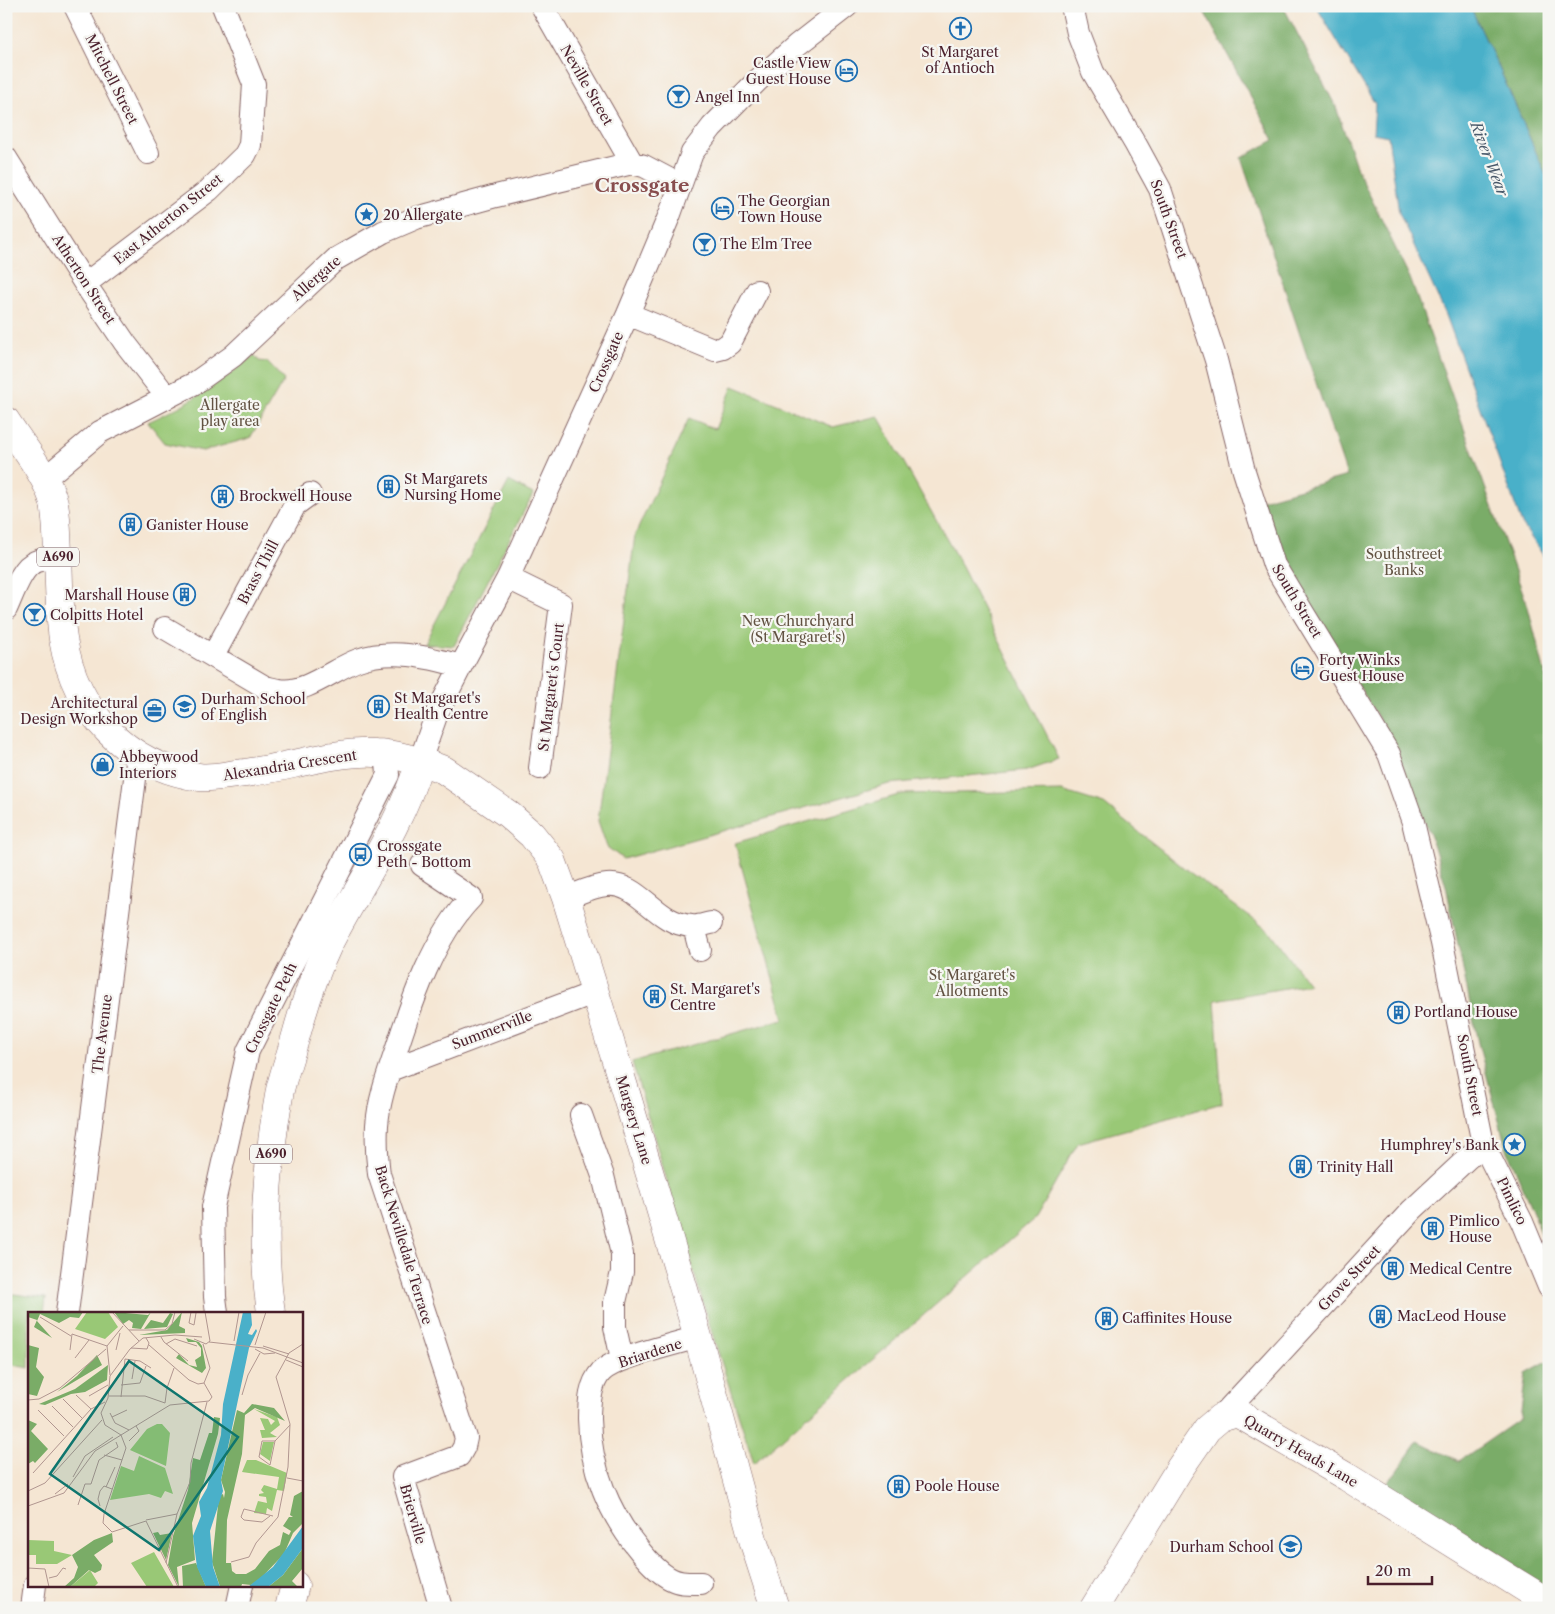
<svg xmlns="http://www.w3.org/2000/svg" width="1555" height="1614" font-family="'Libre Caslon Text',serif">
	<rect width="100%" height="100%" fill="#f6f6f2"/>
	<filter id="ink" filterUnits="userSpaceOnUse"><feTurbulence type="fractalNoise" baseFrequency=".02" numOctaves="2"/><feDisplacementMap in="SourceGraphic" scale="10" xChannelSelector="R" yChannelSelector="G"/><feConvolveMatrix kernelMatrix="1 2 1 2 8 2 1 2 1" color-interpolation-filters="sRGB"/></filter>
	<filter id="wash" filterUnits="userSpaceOnUse"><feTurbulence type="fractalNoise" baseFrequency=".0096" numOctaves="4" result="noise"/><feDisplacementMap in="SourceGraphic" scale="20" xChannelSelector="R" yChannelSelector="G"/><feGaussianBlur stdDeviation="1.12" result="paint"/><feColorMatrix in="noise" values="0 0 0 0 0 0 0 0 0 0 0 0 0 0 0 0 0 1.4 0 .05"/><feComposite in="paint" operator="in"/></filter>
	<g filter="url(#wash)">
		<rect width="100%" height="100%" fill="#f5e6d3"/>
		<!-- green -->
		<path fill="#99c876" stroke="#727450" d="M254,355L259,361L267,362L284,380L250,438L203,451L165,443L148,422C190,403 219,384 254,355Z
			M733,386L833,427L878,416L961,565L1059,759L1027,770L889,784L623,859L607,847L598,821L635,535L689,418L715,429Z
			M509,481L533,494L454,646L424,644Z
			M1062,791L1104,804L1184,868L1269,931L1309,984L1215,1000L1222,1103L1078,1143L1035,1218L754,1463L712,1333L632,1062L784,1019L735,843L902,794Z
			M6,1293L46,1298L44,1313H29V1368L6,1364Z"/>
		<!-- forest -->
		<path fill="#7aac67" stroke="#626649" d="M1201,6H1283L1336,107L1357,169L1410,278L1528,607L1549,689V1258L1536,1219L1506,1147L1478,1043L1446,886L1431,837L1391,740L1284,559L1261,500L1347,476L1241,158L1274,140Z
			M1470,6H1549V182L1500,70Z
			M1549,1360V1591L1386,1486L1418,1441L1459,1461L1520,1419L1526,1373Z"/>
		<!-- water -->
		<path fill="#4ab0c9" stroke="#4a687a" d="M1316,6H1470L1500,70L1549,182V566L1547,561L1522,524L1446,315L1399,213L1388,136L1373,133L1375,104Z"/>
	</g>
	<g filter="url(#ink)">
		<g fill="none" stroke-linecap="round" stroke-linejoin="round">
			<defs>
				<path id="minor" d="M75,6L148,153
					M542,6L632,163
					M1072,6L1078,33L1093,72L1136,145L1160,189L1216,360L1244,471L1274,565L1389,754L1413,822L1442,943L1483,1144L1522,1222L1549,1287
					M6,158L85,284L125,343L167,397
					M85,284L209,190L245,155L250,145L254,84L223,6
					M628,314L715,350L723,348L730,343L757,291
					M44,479L100,432L195,383L233,356L336,259L383,232L416,218L496,196L632,163L644,166L680,185
					M508,578L561,604L540,768
					M6,609C12,597 21,567 35,562C42,559 50,558 58,556
					M165,628L265,687C270,688 275,690 280,690C306,694 335,668 358,660C391,648 428,657 461,666
					M213,656L295,505L310,494
					M420,761L437,713L461,666L508,578L628,314L670,214L692,153L712,127L757,81L797,45L847,6
					M422,865L471,898C434,936 412,1001 396,1051C388,1075 379,1099 377,1125C376,1141 377,1158 379,1174L466,1438L464,1447L459,1456L403,1477L441,1608
					M566,898C579,893 593,886 607,885C640,882 655,924 692,926C698,927 705,924 711,923
					M694,927L700,950
					M390,1070L596,992
					M581,1115L603,1176L622,1254V1272L615,1302V1327L622,1359
					M67,1313L138,755
					M217,1313L215,1297L213,1207L248,1051L388,775L387,762L382,753
					M698,1337C676,1344 615,1357 601,1372C590,1384 589,1403 589,1419C590,1468 609,1514 640,1551C649,1562 659,1573 671,1579C680,1584 691,1583 701,1583
					M1220,1418L1412,1210L1483,1144
					M32,1608L35,1585
					M237,1608L242,1585"/>
				<path id="tertiary" d="M420,761L444,770L508,814L532,835L552,860L566,898L628,1100L698,1337L754,1543L775,1608
					M1094,1608L1180,1468L1207,1429L1220,1418L1237,1413L1347,1477L1549,1603"/>
				<path id="trunk" d="M6,421C22,446 47,475 54,503C57,519 57,535 58,552C59,580 59,612 63,639C75,711 126,766 199,777C213,779 231,774 245,773C286,768 334,751 375,753C390,753 406,758 420,761C401,826 360,883 329,943C314,974 304,1006 295,1039C290,1056 284,1073 280,1090C267,1162 260,1240 271,1313
					M289,1608L295,1585"/>
			</defs>
			<!-- minor casing -->
			<use href="#minor" stroke="#866566" stroke-width="24"/>
			<!-- tertiary casing -->
			<use href="#tertiary" stroke="#866566" stroke-width="29"/>
			<!-- trunk casing -->
			<use href="#trunk" stroke="#866566" stroke-width="29"/>
			<!-- minor -->
			<use href="#minor" stroke="#fff" stroke-width="22"/>
			<!-- tertiary -->
			<use href="#tertiary" stroke="#fff" stroke-width="28"/>
			<!-- trunk -->
			<use href="#trunk" stroke="#fff" stroke-width="28"/>
		</g>
	</g>
	<!-- icons -->
	<defs>
		<symbol id="church-ring" viewBox="-11 -11 22 22"><circle r="9.5" fill="#f6f6f2" stroke="#1f6fb2" stroke-width="1.5"/><path d="M-1.2-6h2.4v3.5h3.3v2.4h-3.3V6h-2.4V-.1h-3.3v-2.4h3.3Z" fill="#1f6fb2"/></symbol>
		<symbol id="hotel-ring" viewBox="-11 -11 22 22"><circle r="9.5" fill="#f6f6f2" stroke="#1f6fb2" stroke-width="1.5"/><path d="M-6-4.5h1.5V1H6V5H4.5V3h-9V5H-6ZM-4 0a1.8 1.8 0 1 1 3.6 0ZM.5 0V-2.5h3Q6-2.5 6 0Z" fill="#1f6fb2"/></symbol>
		<symbol id="bar-ring" viewBox="-11 -11 22 22"><circle r="9.5" fill="#f6f6f2" stroke="#1f6fb2" stroke-width="1.5"/><path d="M-6-5H6L.8 .8V4.5H3.5V6h-7V4.5H-.8V.8Z" fill="#1f6fb2"/></symbol>
		<symbol id="sight-ring" viewBox="-11 -11 22 22"><circle r="9.5" fill="#f6f6f2" stroke="#1f6fb2" stroke-width="1.5"/><path d="M0-6L1.8-2.2L6-1.7L2.9 1.2L3.7 5.4L0 3.3L-3.7 5.4L-2.9 1.2L-6-1.7L-1.8-2.2Z" fill="#1f6fb2"/></symbol>
		<symbol id="building-ring" viewBox="-11 -11 22 22"><circle r="9.5" fill="#f6f6f2" stroke="#1f6fb2" stroke-width="1.5"/><path d="M-4-6H4V6H1V3H-1V6H-4ZM-2.5-4.3h1.7v1.8h-1.7ZM.8-4.3h1.7v1.8H.8ZM-2.5-1h1.7V.8h-1.7ZM.8-1h1.7V.8H.8Z" fill="#1f6fb2"/></symbol>
		<symbol id="university-ring" viewBox="-11 -11 22 22"><circle r="9.5" fill="#f6f6f2" stroke="#1f6fb2" stroke-width="1.5"/><path d="M0-5L7-2L0 1L-7-2ZM-4 1L0 2.5L4 1V4Q0 6-4 4Z" fill="#1f6fb2"/></symbol>
		<symbol id="office-ring" viewBox="-11 -11 22 22"><circle r="9.5" fill="#f6f6f2" stroke="#1f6fb2" stroke-width="1.5"/><path d="M-6-3h4V-5.5h4V-3h4V5H-6ZM-1-4.5V-3h2v-1.5ZM-6 0V1H6V0Z" fill="#1f6fb2"/></symbol>
		<symbol id="shop-ring" viewBox="-11 -11 22 22"><circle r="9.5" fill="#f6f6f2" stroke="#1f6fb2" stroke-width="1.5"/><path d="M-5-2.5h2.3a2.7 3.5 0 0 1 5.4 0H5L5.5 6h-11ZM-1.5-2.5h3a1.5 2.3 0 0 0-3 0Z" fill="#1f6fb2"/></symbol>
		<symbol id="bus-ring" viewBox="-11 -11 22 22"><circle r="9.5" fill="#f6f6f2" stroke="#1f6fb2" stroke-width="1.5"/><path d="M-5-6H5V4H4V6H2V4H-2V6H-4V4H-5ZM-3.5-4V0h7V-4ZM-3.5 1.2v1.5H-2V1.2ZM2 1.2v1.5H3.5V1.2Z" fill="#1f6fb2"/></symbol>
		<symbol id="school-ring" viewBox="-11 -11 22 22"><circle r="9.5" fill="#f6f6f2" stroke="#1f6fb2" stroke-width="1.5"/><path d="M0-5L7-2L0 1L-7-2ZM-4 1L0 2.5L4 1V4Q0 6-4 4Z" fill="#1f6fb2"/></symbol>
	</defs>
	<g fill-rule="evenodd">
		<use href="#church-ring" x="948" y="16" width="25" height="25"/>
		<use href="#hotel-ring" x="834" y="58" width="25" height="25"/>
		<use href="#bar-ring" x="666" y="84" width="25" height="25"/>
		<use href="#hotel-ring" x="710" y="196" width="25" height="25"/>
		<use href="#sight-ring" x="354" y="202" width="25" height="25"/>
		<use href="#bar-ring" x="692" y="232" width="25" height="25"/>
		<use href="#building-ring" x="376" y="474" width="25" height="25"/>
		<use href="#building-ring" x="210" y="484" width="25" height="25"/>
		<use href="#building-ring" x="118" y="512" width="25" height="25"/>
		<use href="#building-ring" x="172" y="582" width="25" height="25"/>
		<use href="#bar-ring" x="22" y="602" width="25" height="25"/>
		<use href="#hotel-ring" x="1290" y="656" width="25" height="25"/>
		<use href="#building-ring" x="366" y="694" width="25" height="25"/>
		<use href="#university-ring" x="172" y="694" width="25" height="25"/>
		<use href="#office-ring" x="142" y="698" width="25" height="25"/>
		<use href="#shop-ring" x="90" y="752" width="25" height="25"/>
		<use href="#bus-ring" x="348" y="842" width="25" height="25"/>
		<use href="#building-ring" x="642" y="984" width="25" height="25"/>
		<use href="#building-ring" x="1386" y="1000" width="25" height="25"/>
		<use href="#sight-ring" x="1502" y="1132" width="25" height="25"/>
		<use href="#building-ring" x="1288" y="1154" width="25" height="25"/>
		<use href="#building-ring" x="1420" y="1216" width="25" height="25"/>
		<use href="#building-ring" x="1380" y="1256" width="25" height="25"/>
		<use href="#building-ring" x="1368" y="1304" width="25" height="25"/>
		<use href="#building-ring" x="1094" y="1306" width="25" height="25"/>
		<use href="#building-ring" x="886" y="1474" width="25" height="25"/>
		<use href="#school-ring" x="1278" y="1534" width="25" height="25"/>
	</g>
	<g text-anchor="middle" stroke-width="4.5" stroke-linejoin="round" paint-order="stroke">
		<!-- shield labels -->
		<g fill="#f6f6f2" stroke="#7e6067" stroke-width="1">
			<rect x="37" y="547.5" width="42" height="19" rx="4"/>
			<rect x="250" y="1144.5" width="42" height="19" rx="4"/>
		</g>
		<g font-size="12" font-weight="bold" fill="#4a1f2b">
			<text x="58" y="561">A690</text>
			<text x="271" y="1158">A690</text>
		</g>
		<!-- poi labels -->
		<g font-size="14" fill="#4a1f2b" stroke="#f6f6f2" text-anchor="start">
			<text x="960" y="57" text-anchor="middle">St Margaret<tspan x="960" dy="16">of Antioch</tspan></text>
			<text x="831" y="68" text-anchor="end">Castle View<tspan x="831" dy="16">Guest House</tspan></text>
			<text x="695" y="102">Angel Inn</text>
			<text x="738" y="206">The Georgian<tspan x="738" dy="16">Town House</tspan></text>
			<text x="383" y="220">20 Allergate</text>
			<text x="720" y="249">The Elm Tree</text>
			<text x="404" y="484">St Margarets<tspan x="404" dy="16">Nursing Home</tspan></text>
			<text x="239" y="501">Brockwell House</text>
			<text x="146" y="530">Ganister House</text>
			<text x="169" y="600" text-anchor="end">Marshall House</text>
			<text x="50" y="620">Colpitts Hotel</text>
			<text x="1319" y="665">Forty Winks<tspan x="1319" dy="16">Guest House</tspan></text>
			<text x="394" y="703">St Margaret's<tspan x="394" dy="16">Health Centre</tspan></text>
			<text x="201" y="704">Durham School<tspan x="201" dy="16">of English</tspan></text>
			<text x="138" y="708" text-anchor="end">Architectural<tspan x="138" dy="16">Design Workshop</tspan></text>
			<text x="119" y="762">Abbeywood<tspan x="119" dy="16">Interiors</tspan></text>
			<text x="377" y="851">Crossgate<tspan x="377" dy="16">Peth - Bottom</tspan></text>
			<text x="670" y="994">St. Margaret's<tspan x="670" dy="16">Centre</tspan></text>
			<text x="1414" y="1017">Portland House</text>
			<text x="1499" y="1150" text-anchor="end">Humphrey's Bank</text>
			<text x="1317" y="1172">Trinity Hall</text>
			<text x="1449" y="1226">Pimlico<tspan x="1449" dy="16">House</tspan></text>
			<text x="1409" y="1274">Medical Centre</text>
			<text x="1397" y="1321">MacLeod House</text>
			<text x="1122" y="1323">Caffinites House</text>
			<text x="915" y="1491">Poole House</text>
			<text x="1274" y="1552" text-anchor="end">Durham School</text>
		</g>
		<!-- street labels -->
		<g font-size="14" fill="#4a1f2b" stroke="#f6f6f2">
			<text transform="translate(112 79) rotate(63)" y="5">Mitchell Street</text>
			<text transform="translate(587 85) rotate(60)" y="5">Neville Street</text>
			<text transform="translate(168 219) rotate(-39)" y="5">East Atherton Street</text>
			<text transform="translate(1169 219) rotate(70)" y="5">South Street</text>
			<text transform="translate(316 278) rotate(-41)" y="5">Allergate</text>
			<text transform="translate(84 279) rotate(57)" y="5">Atherton Street</text>
			<text transform="translate(606 362) rotate(-66)" y="5">Crossgate</text>
			<text transform="translate(258 572) rotate(-62)" y="5">Brass Thill</text>
			<text transform="translate(1297 601) rotate(59)" y="5">South Street</text>
			<text transform="translate(551 687) rotate(-83)" y="5">St Margaret's Court</text>
			<text transform="translate(290 765) rotate(-9)" y="5">Alexandria Crescent</text>
			<text transform="translate(271 1008) rotate(-64)" y="5">Crossgate Peth</text>
			<text transform="translate(492 1030) rotate(-21)" y="5">Summerville</text>
			<text transform="translate(102 1034) rotate(-83)" y="5">The Avenue</text>
			<text transform="translate(1470 1075) rotate(79)" y="5">South Street</text>
			<text transform="translate(634 1120) rotate(73)" y="5">Margery Lane</text>
			<text transform="translate(1512 1201) rotate(64)" y="5">Pimlico</text>
			<text transform="translate(404 1245) rotate(73)" y="5">Back Nevilledale Terrace</text>
			<text transform="translate(1349 1278) rotate(-47)" y="5">Grove Street</text>
			<text transform="translate(650 1353) rotate(-18)" y="5">Briardene</text>
			<text transform="translate(1301 1451) rotate(30)" y="5">Quarry Heads Lane</text>
			<text transform="translate(413 1514) rotate(74)" y="5">Brierville</text>
		</g>
		<!-- park labels -->
		<g font-size="14" fill="#625242" stroke="#f6f6f2">
			<text x="230" y="410">Allergate<tspan x="230" dy="16">play area</tspan></text>
			<text x="1404" y="559">Southstreet<tspan x="1404" dy="16">Banks</tspan></text>
			<text x="798" y="626">New Churchyard<tspan x="798" dy="16">(St Margaret's)</tspan></text>
			<text x="972" y="980">St Margaret's<tspan x="972" dy="16">Allotments</tspan></text>
		</g>
		<!-- water labels -->
		<g font-size="15" font-style="italic" fill="#4a596a" stroke="#f6f6f2">
			<text transform="translate(1489 159) rotate(69)" y="5">River Wear</text>
		</g>
		<!-- district labels -->
		<g font-size="19" font-weight="bold" fill="#884d4e" stroke="#f6f6f2">
			<text x="642" y="192">Crossgate</text>
		</g>
	</g>
	<!-- overview -->
	<g transform="translate(28 1312)">
		<rect width="275" height="275" fill="#f5e6d3"/>
		<path d="M59,0H80L90,15L77,27L47,17ZM226,97L249,105L252,113L242,121L249,125L234,126L232,118H237L232,106L240,107L243,113L247,109ZM129,112H134L142,121L138,154L102,138L119,117ZM235,130H246L242,149L232,142ZM111,144L137,156L145,182L137,179L133,186L121,182L82,188L93,154L106,159ZM219,148H228L259,161L256,179L249,178L244,199L239,196L238,202L226,201L230,189L239,191L238,185L231,184V182L236,181L233,178L236,173L249,177L251,165L214,160ZM0,228L26,229V239L44,243L29,252H8V243H0ZM126,240L146,275H119L103,251ZM62,258L70,271L66,275H42Z" fill="#99c876"/>
		<path d="M0,0H55L51,6L42,5L31,11L12,2L9,9L24,26L6,15L9,8L0,5ZM86,0L120,3L123,0L113,17L104,16L105,11L101,8L95,12ZM154,0L151,14L157,17V21L111,23L139,18ZM142,1L145,2L139,15L116,17L123,8L135,11ZM158,26L171,30L174,34L178,56L174,61L148,46L151,42L161,53L169,55L167,48L173,44V36L168,30H160ZM0,33L11,36L8,55L16,65L9,84L0,82ZM69,43L74,53L29,80L49,64ZM80,53L79,68L57,80L43,82L17,93L11,92L47,77ZM224,92L246,96L257,109L227,96L217,103L214,142L199,208L198,251H203L204,259L208,262H218L227,257L241,239L252,233L255,220L261,223L263,219L255,214L261,205H265L262,203L266,184L275,179V211L265,221L256,242L231,268L223,273L214,272L213,275H192L184,250L191,184L195,182L196,186L197,180L193,168L209,98L216,101ZM186,105L192,106L190,122L164,211L167,248L149,255L151,275L140,253L145,224L160,178L165,146L172,148L181,121H184ZM0,108L9,112L3,119L20,137L7,151L5,149L0,152ZM130,220L132,223L144,221L138,248L125,221ZM84,221L85,230L66,243L74,253L73,258L67,261L61,258L42,275H36L46,266L50,255L44,243L66,228ZM275,236V256L264,269L270,275H240L255,263ZM168,251L178,275H155L154,254Z" fill="#7aac67"/>
		<path d="M215,0H223L224,13L220,22L224,23L228,17L229,19L221,36L193,168L195,179L182,219L185,255L192,275H178L169,255L165,224L173,204L171,190L179,176L193,123L195,92ZM275,214V236L255,263L240,275H220L245,255Z" fill="#4ab0c9"/>
		<path fill="none" stroke="#b19690" stroke-width="1" d="M84,0L111,29M163,0L161,11L166,13L168,1M12,5L43,24M101,18H137L144,12L147,0M133,25L136,30L160,49M166,27L178,32L182,29L177,0M206,29L211,0M181,30L235,36L275,51M138,32L147,27L169,34M175,32L182,56L176,71M121,33L161,68L170,72L176,71M227,33L238,0M235,34L261,42M103,36L119,37L121,31L118,26M227,37L236,42L247,41M42,38L44,22L79,34M88,38L92,21M47,46L61,28M258,48L275,55M82,63L79,34L95,14M104,67L107,49M93,73L112,71L118,54M48,83L63,97M214,83L220,63L232,41M61,84L80,73M81,84H117L137,91M93,85L97,47L112,49L123,56M35,87L54,106M0,88L11,87L32,76L78,37M137,91L139,76L146,56M24,94L45,115M10,98L36,124M82,101L87,111L101,118M84,105L99,98M101,129L111,119L108,114M234,129H247L242,153L231,145ZM247,129L262,113M76,143L94,148M5,161L63,97L77,90M45,165L57,144L85,125M259,166L275,169M78,175L87,155M0,179L17,171L74,108M27,182L40,172M50,193L57,172H63L71,148L90,135L88,130M0,194L36,181L67,139L93,123L77,113L73,101L80,86L82,64L102,37L115,26L147,23L174,25M72,194L70,187L72,179L76,174L84,177M242,204L234,210L216,208L213,205L216,197L245,204M118,208L149,202M203,250L221,245L228,231L250,205L260,155L262,112L248,65L261,41L275,32M138,251L149,202L162,170L163,151L179,90M0,256L17,257L21,275M21,266L29,264L35,256L38,257M150,275L118,209L84,220L75,211L76,202L98,136L93,123L142,93L181,89L184,85L176,71"/>
		<path fill="#0f766e" fill-opacity="0.15" stroke="#0f766e" stroke-width="2.5" d="M101,49L210,125L131,238L22,162Z"/>
		<rect width="275" height="275" fill="none" stroke="#4a1f2b" stroke-width="2.5"/>
	</g>
	<!-- margin -->
	<rect width="1555" height="1614" fill="none" stroke="#f6f6f2" stroke-width="25"/>
	<!-- scale -->
	<path d="M1368 1576v8h64v-8" fill="none" stroke="#4a1f2b" stroke-width="2.5"/>
	<text x="1375" y="1576" font-size="15" fill="#4a1f2b" stroke="#f6f6f2" stroke-width="4" paint-order="stroke">20 m</text>
</svg>
